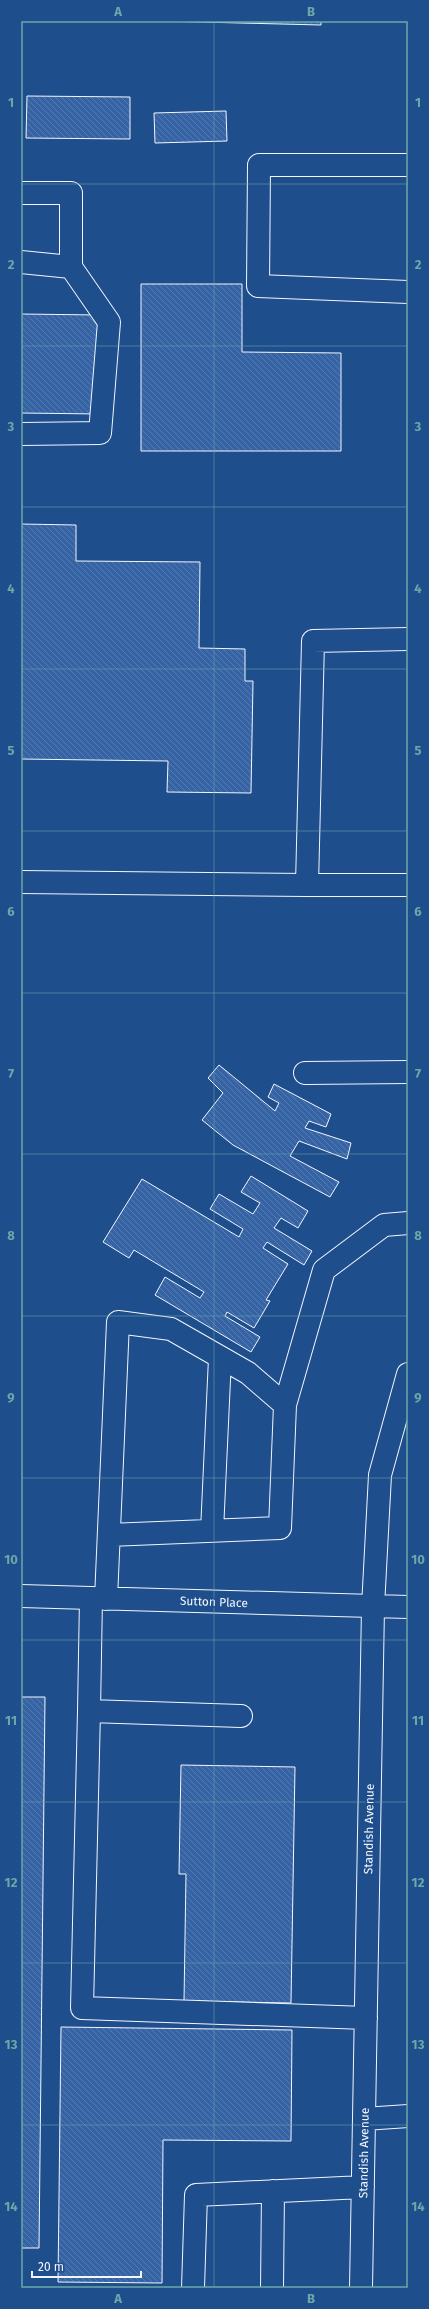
<svg xmlns="http://www.w3.org/2000/svg" width="429" height="2309" font-family="'Fira Sans',sans-serif">
	<defs>
		<pattern id="building-back-hatch" width="6" height="6" patternUnits="userSpaceOnUse"><rect width="6" height="6" fill="#3563a3"/><path d="M-1 5l2 2M0 0l6 6M5-1l2 2" fill="none" stroke="#537ab1"/></pattern>
	</defs>
	<rect width="100%" height="100%" fill="#1f4e8c"/>
	<!-- building -->
	<path fill="url(#building-back-hatch)" stroke="#f2f6ff" d="M160,21H321V25Z
		M27,96L130,97V139L26,138Z
		M226,111L227,141L155,143L154,113Z
		M141,284H242V352L341,353V451H141Z
		M21,314L99,315V414L21,413Z
		M21,524L76,525V561L200,562L199,648L245,649V681H253L251,793L167,792L168,761L21,759Z
		M219,1065L275,1111L279,1103L268,1097L274,1084L331,1114L326,1127L309,1121L305,1128L351,1143L347,1159L299,1141L290,1156L339,1182L330,1197L233,1145L202,1120L223,1093L208,1078Z
		M251,1176L308,1211L298,1228L281,1218L274,1228L312,1251L304,1265L267,1242L263,1248L288,1264L266,1300L270,1301L254,1328L227,1312L225,1316L260,1337L251,1352L155,1295L165,1277L200,1298L204,1292L134,1250L129,1258L103,1242L142,1179L239,1237L243,1229L210,1209L219,1194L253,1214L260,1203L241,1192Z
		M21,1697H45L39,2248H21Z
		M181,1765L295,1767L291,2003L184,2001L186,1874H179Z
		M61,2027L292,2030L291,2141L163,2140L162,2283L58,2282Z"/>
	<g fill="none" stroke-linecap="round" stroke-linejoin="round">
		<defs>
			<path id="minor" d="M408,165H259L258,286L408,292
				M21,193H71V267L21,262
				M21,434L100,433L109,322L71,267
				M408,639L313,641L307,885H408
				M21,882L307,885
				M305,1073L408,1072
				M285,1405L324,1270L384,1225L408,1223
				M212,1531L220,1358
				M21,1596L408,1607
				M91,1598L89,1711L241,1716
				M106,1599L118,1322L171,1329L248,1373L285,1405L280,1528L109,1535
				M89,1711L82,2008L366,2018
				M364,2119L408,2116
				M193,2288L196,2195L363,2187
				M272,2288L273,2191
				M361,2288L373,1607L380,1475L408,1374"/>
		</defs>
		<!-- minor casing -->
		<use href="#minor" stroke="#f2f6ff" stroke-width="24"/>
		<!-- minor -->
		<use href="#minor" stroke="#1f4e8c" stroke-width="22"/>
	</g>
	<!-- grid -->
	<path fill="none" stroke="#6aa9a8" stroke-width="1" stroke-opacity="0.55" d="M214,21V2288M21,184H408M21,346H408M21,507H408M21,669H408M21,831H408M21,993H408M21,1154H408M21,1316H408M21,1478H408M21,1640H408M21,1802H408M21,1963H408M21,2125H408"/>
	<g text-anchor="middle" stroke-width="3" stroke-linejoin="round" paint-order="stroke">
		<!-- street labels -->
		<g font-size="12" fill="#f2f6ff" stroke="#1f4e8c">
			<text transform="translate(214 1602) rotate(2)" y="4">Sutton Place</text>
			<text transform="translate(369 1829) rotate(-89)" y="4">Standish Avenue</text>
			<text transform="translate(364 2153) rotate(-89)" y="4">Standish Avenue</text>
		</g>
	</g>
	<!-- border -->
	<rect width="429" height="2309" fill="none" stroke="#1f4e8c" stroke-width="44"/>
	<!-- scale -->
	<path d="M32 2271v6h109v-6" fill="none" stroke="#f2f6ff" stroke-width="2"/>
	<text x="38" y="2271" font-size="12" fill="#f2f6ff" stroke="#1f4e8c" stroke-width="3" paint-order="stroke">20 m</text>
	<rect x="22" y="22" width="385" height="2265" fill="none" stroke="#6aa9a8" stroke-width="1.5"/>
	<g font-size="13" text-anchor="middle" font-weight="bold" fill="#6aa9a8">
		<text x="118" y="16">A</text>
		<text x="311" y="16">B</text>
		<text x="11" y="107">1</text>
		<text x="418" y="107">1</text>
		<text x="11" y="269">2</text>
		<text x="418" y="269">2</text>
		<text x="11" y="431">3</text>
		<text x="418" y="431">3</text>
		<text x="11" y="593">4</text>
		<text x="418" y="593">4</text>
		<text x="11" y="755">5</text>
		<text x="418" y="755">5</text>
		<text x="11" y="916">6</text>
		<text x="418" y="916">6</text>
		<text x="11" y="1078">7</text>
		<text x="418" y="1078">7</text>
		<text x="11" y="1240">8</text>
		<text x="418" y="1240">8</text>
		<text x="11" y="1402">9</text>
		<text x="418" y="1402">9</text>
		<text x="11" y="1564">10</text>
		<text x="418" y="1564">10</text>
		<text x="11" y="1725">11</text>
		<text x="418" y="1725">11</text>
		<text x="11" y="1887">12</text>
		<text x="418" y="1887">12</text>
		<text x="11" y="2049">13</text>
		<text x="418" y="2049">13</text>
		<text x="11" y="2211">14</text>
		<text x="418" y="2211">14</text>
		<text x="118" y="2303">A</text>
		<text x="311" y="2303">B</text>
	</g>
</svg>
